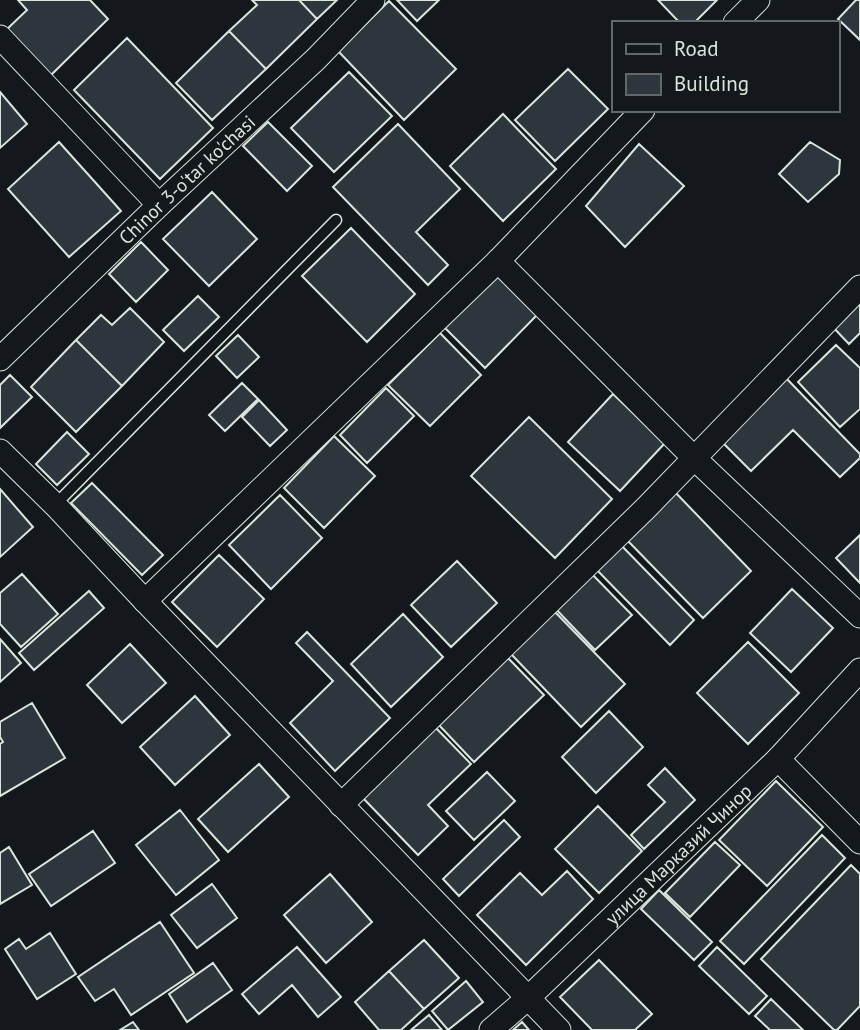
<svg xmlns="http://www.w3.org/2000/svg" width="860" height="1030" font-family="'PT Sans',sans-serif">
	<rect width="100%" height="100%" fill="#14181c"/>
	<!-- building -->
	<path fill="#2c363c" stroke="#d8e6dc" stroke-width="2" d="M18,0H90L108,19L49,77L5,31L27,10Z
		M252,0H299L317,19L266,69L229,31L257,5Z
		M299,0H337L317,19Z
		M397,0H439L417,21Z
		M658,0H717L694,23H680Z
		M856,0H860V40L838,19Z
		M389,1L456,69L404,120L338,51Z
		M229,31L266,69L212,120L176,83Z
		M127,38L213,128L160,179L74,90Z
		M568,69L608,109L555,161L515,120Z
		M349,72L392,116L334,172L291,128Z
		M0,92L27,124L0,148Z
		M503,114L556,169L503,221L450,166Z
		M268,122L312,166L287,191L243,146Z
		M398,124L460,189L416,232L448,265L428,285L333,187Z
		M59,142L121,211L69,257L8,189Z
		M810,142L840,160L839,174L808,202L779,174Z
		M639,144L684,186L625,247L586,206Z
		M212,192L257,239L209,286L163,239Z
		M351,228L415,294L367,342L302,276Z
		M141,242L168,270L136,302L109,274Z
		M497,274L538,314L485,368L445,328Z
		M860,295V333L849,344L830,324Z
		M198,296L219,317L184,351L163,330Z
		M130,308L164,342L122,386L76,340L101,315L112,325Z
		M440,333L481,375L430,426L388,385Z
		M238,335L259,357L237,378L216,356Z
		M76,340L122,386L76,432L31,387Z
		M836,345L860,368V409L840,427L798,382Z
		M10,375L32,397L0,428V385Z
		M783,375L860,454V458L840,477L793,430L751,471L719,439Z
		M242,383L258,399L225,431L209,415Z
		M386,388L414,416L367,463L340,435Z
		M613,394L665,443L620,491L568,442Z
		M259,400L287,430L270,446L242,417Z
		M529,417L612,499L555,558L471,476Z
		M67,432L89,454L57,485L36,464Z
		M334,436L375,476L324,528L284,488Z
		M92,483L163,555L142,575L71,503Z
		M0,489L33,527L0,557Z
		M674,491L751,571L703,618L625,538Z
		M280,495L322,538L271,589L229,545Z
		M860,535V583L836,558Z
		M617,541L694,620L670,645L593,566Z
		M219,555L264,599L217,647L172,602Z
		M457,561L497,603L451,647L411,605Z
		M587,569L632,615L595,650L551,604Z
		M22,574L58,614L21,647L0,624V593Z
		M792,589L833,628L791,672L750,633Z
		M89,591L104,608L34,670L19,653Z
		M555,612L625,684L581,727L511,654Z
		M403,614L443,657L391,707L351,664Z
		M307,632L390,718L335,771L290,723L333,681L296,643Z
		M0,639L21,663L0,682Z
		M748,642L799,693L748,744L697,693Z
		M130,644L166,683L122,723L87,685Z
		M506,656L544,695L474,762L437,723Z
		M195,696L230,735L175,785L140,747Z
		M32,703L65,758L0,796V744L3,742L0,737V722Z
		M609,711L643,747L596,793L562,757Z
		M434,726L471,764L428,805L448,826L418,855L361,796Z
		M259,764L289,797L228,852L198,819Z
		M665,768L695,800L644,849L631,835L665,802L648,785Z
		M487,772L515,801L474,840L446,811Z
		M776,781L823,827L767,886L719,840Z
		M598,806L642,851L599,893L555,849Z
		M180,810L219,860L176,895L136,845Z
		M504,820L520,837L459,896L443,879Z
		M93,831L115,863L51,906L29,874Z
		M822,835L845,858L744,964L720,941Z
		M715,842L740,865L690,917L665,893Z
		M9,847L32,885L0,904V853Z
		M851,865L860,874V1006L837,1030H834L761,959Z
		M567,871L593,899L526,965L477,915L520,873L542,895Z
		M330,874L372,922L326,963L284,915Z
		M212,884L237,918L197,948L171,915Z
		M659,890L712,942L694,960L641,909Z
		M160,922L194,973L131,1015L114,989L95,1001L78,977Z
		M50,933L76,974L37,999L5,949L19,939L26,949Z
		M424,940L459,978L424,1009L389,971Z
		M297,947L341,997L318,1017L292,985L259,1014L242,994Z
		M717,947L767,996L749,1014L699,966Z
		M599,960L652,1014L635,1030H592L560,997Z
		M213,963L232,990L187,1022L169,994Z
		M389,971L424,1009L401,1030H379L355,1002Z
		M466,981L483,1002L448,1030L432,1011Z
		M771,999L803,1030H770L755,1016Z
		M429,1015L442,1030H411Z
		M133,1022L139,1030H120Z
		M522,1022L529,1030H513Z"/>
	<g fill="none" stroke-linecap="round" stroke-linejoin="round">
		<defs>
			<path id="lane" d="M55,505L336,220"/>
			<g id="street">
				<path d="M735,23L758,0"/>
				<path d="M0,37L159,205"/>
				<path d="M498,261L693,457L860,616"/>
				<path id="s1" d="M0,359L159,205L316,59L373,0"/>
				<path d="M0,451L55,505L145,601L559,1030"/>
				<path d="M145,601L498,261L643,110"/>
				<path d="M778,759L860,842"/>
				<path d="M341,805L646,508L860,287"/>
				<path id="s2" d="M491,1030L528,998L778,759L860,670"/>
			</g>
		</defs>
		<!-- lane casing -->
		<use href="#lane" stroke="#d8e6dc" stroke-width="13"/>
		<!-- street casing -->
		<use href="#street" stroke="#d8e6dc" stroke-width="25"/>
		<!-- lane -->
		<use href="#lane" stroke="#14181c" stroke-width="10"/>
		<!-- street -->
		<use href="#street" stroke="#14181c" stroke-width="23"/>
	</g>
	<g text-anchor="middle" stroke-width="5" stroke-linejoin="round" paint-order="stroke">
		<!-- street labels -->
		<g font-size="19" fill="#d8e6dc" stroke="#14181c">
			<text dy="7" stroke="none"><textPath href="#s1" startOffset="259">Chinor 3-o'tar ko'chasi</textPath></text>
			<text dy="7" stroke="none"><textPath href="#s2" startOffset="257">улица Марказий Чинор</textPath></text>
		</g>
	</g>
	<!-- legend -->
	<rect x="612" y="21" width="228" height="91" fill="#14181c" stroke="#626a69" stroke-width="2"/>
	<rect x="626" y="44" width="35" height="10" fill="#14181c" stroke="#626a69" stroke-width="2"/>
	<text x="674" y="56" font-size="21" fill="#d8e6dc">Road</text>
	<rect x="626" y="74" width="35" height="21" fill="#2c363c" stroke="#626a69" stroke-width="2"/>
	<text x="674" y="91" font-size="21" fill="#d8e6dc">Building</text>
</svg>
